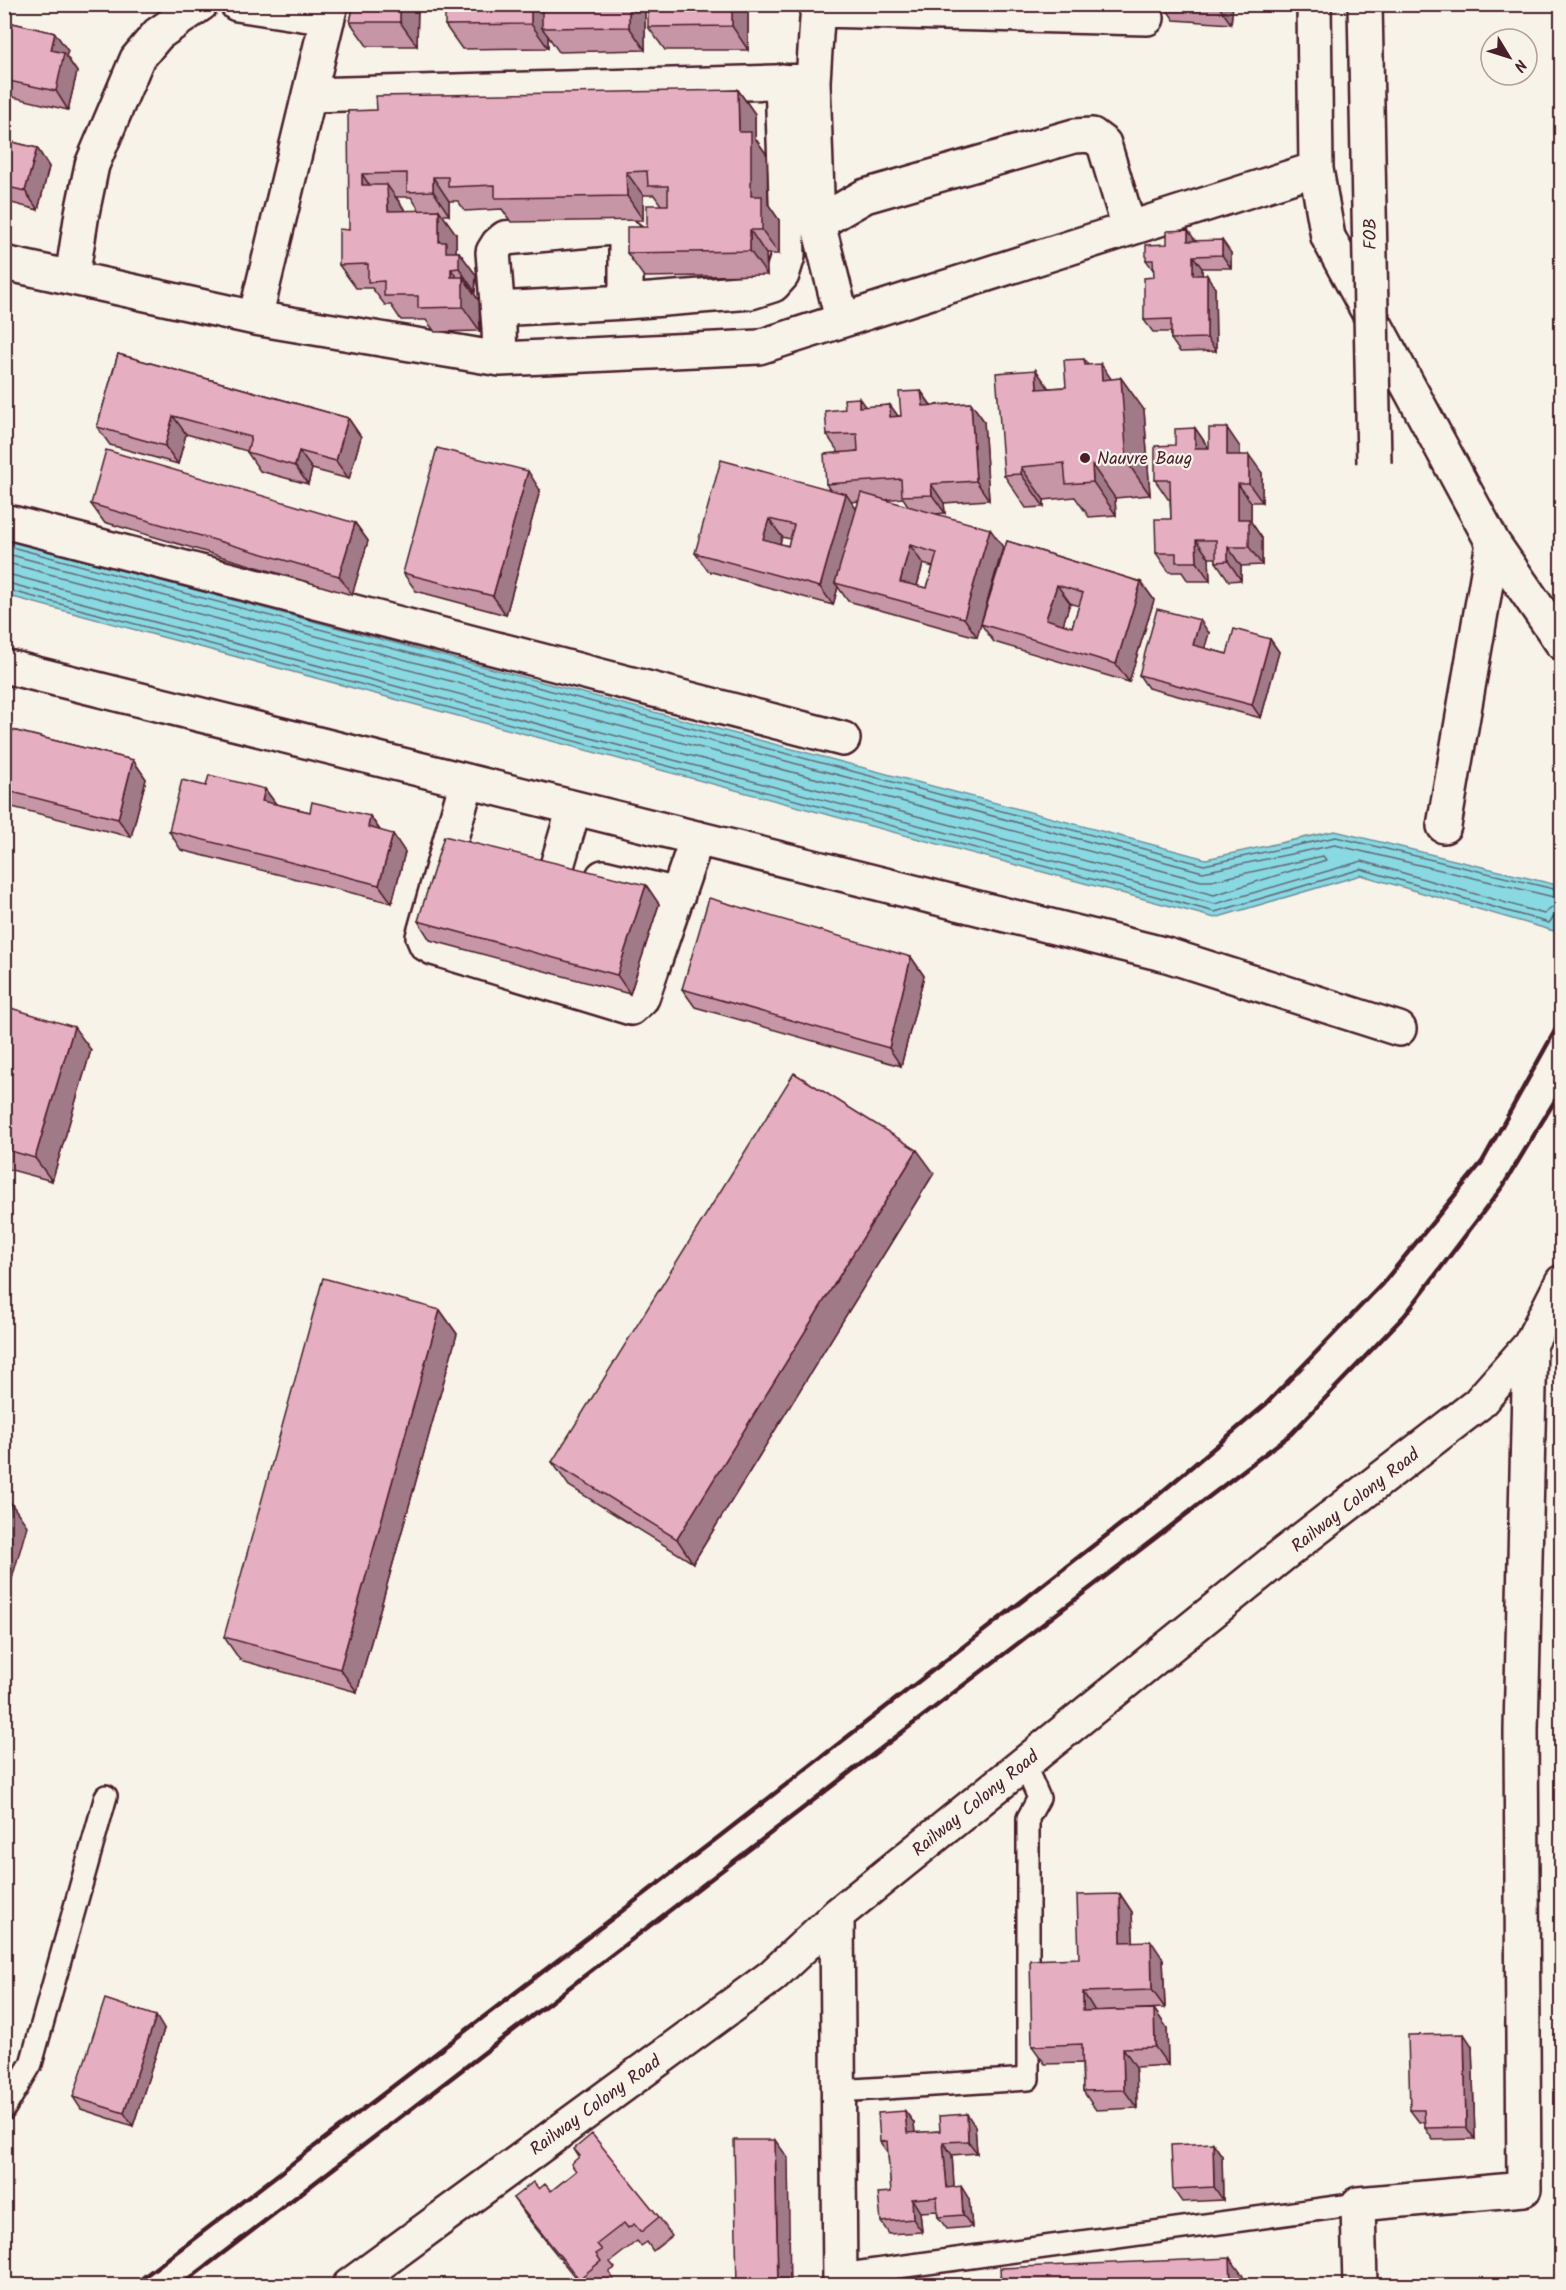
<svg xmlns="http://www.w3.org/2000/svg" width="1566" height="2290" font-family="Kalam,sans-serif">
	<rect width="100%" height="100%" fill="#f7f3e8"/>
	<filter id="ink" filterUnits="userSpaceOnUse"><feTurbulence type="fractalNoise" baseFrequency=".0167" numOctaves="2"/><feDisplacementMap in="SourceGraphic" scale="12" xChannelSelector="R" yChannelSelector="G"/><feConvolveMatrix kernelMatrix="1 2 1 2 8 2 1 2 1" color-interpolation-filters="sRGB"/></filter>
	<g filter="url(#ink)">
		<!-- water -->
		<path fill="#88d9e2" stroke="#6f8f99" stroke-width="1.5" d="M4,539L1206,859L1335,831L1561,886V913L1554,931L1361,875L1215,918L5,595Z"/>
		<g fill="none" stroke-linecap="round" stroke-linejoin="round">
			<!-- shore -->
			<path stroke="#636974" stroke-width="1.5" d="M4,545L1204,865L1336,837L1562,891
				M4,553L1203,872L1335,845L1562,899
				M4,562L1201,881H1211L1323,856L1326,860L1214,895L4,573
				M4,582L1215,904L1362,861L1544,914L1553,907L1562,906
				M4,589L1215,912L1361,869L1549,923L1555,915L1562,914"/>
			<defs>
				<path id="lane" d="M838,2091L1028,2079V1818L1039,1798L1024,1764
					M4,2109L31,2064L106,1796
					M840,2275L1358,2204"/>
				<path id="street" d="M237,4L328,18
					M818,4L813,81L818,223L842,319
					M1314,4L1316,169L1328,237L1493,543L1562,643
					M818,10L1147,18
					M309,95L813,81
					M818,223L865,196L1074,136L1092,135L1104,144L1129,228
					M4,263L255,318L500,359L759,347L1316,169
					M72,278L82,213L92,165L137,59L158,34L201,4
					M498,309L626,302L751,292L773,285L782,275L788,256L782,81
					M255,318L331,4
					M500,359L499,328L493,252L498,244L505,238L612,228L626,236V302
					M4,521L843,739
					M4,666L1167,955L1399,1029
					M467,781L423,937L426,944L433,948L631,1008L642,998L697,838
					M1444,826L1493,543
					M557,866L574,808
					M603,877L678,895
					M837,1915L840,2286
					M349,2286L772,1976L837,1915L1281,1556L1478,1404L1530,1345L1562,1282
					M1360,2286L1358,2204L1524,2189L1521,1731L1530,1345"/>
			</defs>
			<!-- lane casing -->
			<use href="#lane" stroke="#4a1f2b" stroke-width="26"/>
			<!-- street casing -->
			<use href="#street" stroke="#4a1f2b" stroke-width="38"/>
			<!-- lane -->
			<use href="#lane" stroke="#f7f3e8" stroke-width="21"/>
			<!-- street -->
			<use href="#street" stroke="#f7f3e8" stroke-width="33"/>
			<!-- rail -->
			<path stroke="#4a1f2b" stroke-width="4.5" d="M132,2286L720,1836L1157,1496L1266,1404L1383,1283L1482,1162L1562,1018
				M180,2286L1291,1434L1405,1315L1503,1186L1562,1089"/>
			<defs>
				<path id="street-bridge" d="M1365,4L1374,463"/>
			</defs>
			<!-- street-bridge casing -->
			<use href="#street-bridge" stroke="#4a1f2b" stroke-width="38" stroke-linecap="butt"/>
			<!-- street-bridge -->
			<use href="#street-bridge" stroke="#f7f3e8" stroke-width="33"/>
		</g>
		<!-- wall -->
		<path fill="#c696a6" stroke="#4a1f2b" stroke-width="1.5" fill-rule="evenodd" d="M354,4H418L417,46H367L350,22Z
			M645,4V50L559,52L548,36V48L462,49L445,25Z
			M748,4V50H665L648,27Z
			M1163,4H1233L1231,24L1174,20Z
			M4,21L55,33L68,51L66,56L77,72L68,110L4,95Z
			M738,90L755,114V138L767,155L768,204L779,220V254H766L767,275L644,277L627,253L647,227L661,205L654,195H643V220L511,222L502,209L465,211L458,201H449V215H442L456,234V252H459L476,275L475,292H473L479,301L480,331L435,332L426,320H401L391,305H385L372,288H356L339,265L349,230L377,110ZM396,197H411L420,211H404V209Z
			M4,140L37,148L49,167L38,210L4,201Z
			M1196,241L1231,253V268H1202V275L1215,288L1216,351L1180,352L1171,339V332H1153L1144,320L1154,277V271L1146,260L1167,244Z
			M118,354L348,418L361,437L349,479L312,469L308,484L260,471L247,452V451L186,434L178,464L110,445L97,427Z
			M1084,359L1088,365L1111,379L1121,378L1144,410L1150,495L1115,498L1116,515L1089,517L1075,497L1044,500V507L1026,508L1004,475L1036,370L1048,388L1066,387Z
			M921,391L931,405L971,403L984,421L989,500L944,503L945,513L935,514L1003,547L977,637L848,601L838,587L833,605L708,571L695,553L830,490L826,484L839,453L827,435L845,409L890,405L898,416H901ZM903,498L909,507L884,500ZM859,501L856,509L851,502ZM782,537L790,539L788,546L780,544ZM923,564L933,567L927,588L917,586Z
			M1195,428L1208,447V448L1240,447V455L1262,473V502H1251V522L1262,538V565L1241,566V580L1229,581L1216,562V558H1209L1210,581H1188L1182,572H1169L1156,553L1171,519L1170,499H1168L1155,480L1175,445Z
			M540,490L506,615L416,591L403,573Z
			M91,504L355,523L368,541L352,595L104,522Z
			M1007,541L1141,582L1154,600L1129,682L994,642L981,624ZM1070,603L1079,606L1072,627L1063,624Z
			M1209,633L1204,648L1227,654L1270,639L1279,652L1261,718L1148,688L1139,675Z
			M4,728L133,760L146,779L131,837L4,805Z
			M206,786L265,789L276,804L310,812L370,816L380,830L405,852L392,903L181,850L169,831Z
			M646,885L659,904L630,994L430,940L418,921Z
			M911,957L924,976L901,1066L695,1007L682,989Z
			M4,1006L91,1050L52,1181L4,1168Z
			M934,1173L693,1563L569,1486L552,1462Z
			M440,1310L457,1334L357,1692L240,1660L224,1637Z
			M1120,1894L1132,1912L1133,1941L1163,1959L1165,2008L1095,2011L1154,2009L1167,2028L1168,2065L1136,2067L1137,2108L1096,2110L1083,2091L1082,2063L1045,2064L1032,2046L1079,1958Z
			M164,2029L133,2126L81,2109L73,2097Z
			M1472,2046L1475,2139L1433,2140L1425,2128V2122H1419L1410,2110Z
			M905,2111L914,2123L915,2133L940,2131L975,2126L977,2153L952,2155L954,2187L969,2199L972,2227L947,2229L938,2217L937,2211L920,2212L922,2232L889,2234L881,2222L891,2192L888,2153L880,2142Z
			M1213,2143L1222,2156L1223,2200L1182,2202L1173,2189Z
			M574,2149L659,2217L672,2236L653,2251L647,2242L641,2246L637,2241L610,2262L615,2268L609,2272L614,2280L607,2286H582L526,2216L513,2198L539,2189L551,2191L576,2171L579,2157Z"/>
		<!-- shaded-wall -->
		<path fill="#a17a87" stroke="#4a1f2b" stroke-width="1.5" d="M400,4H418L417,46L400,22Z
			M531,4H547L542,28L548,36V48L531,24Z
			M629,4H645V50L629,27Z
			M732,4H748V50L732,26Z
			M1217,4H1233L1231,24Z
			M55,33L68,51L66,56L77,72L68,110L56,91L51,50Z
			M738,90L755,114V138L767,155L768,204L779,220V254L762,230L751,196L739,132Z
			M37,148L49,167L38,210L25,191Z
			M626,172L643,195V220L627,196Z
			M362,174L378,198L362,185Z
			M433,177L449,201V215L433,191Z
			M387,185L404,209V235L388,211Z
			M439,210L456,234V257L459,252L476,275L475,292L459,268H457L439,242Z
			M750,230L766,254L767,275L750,251Z
			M1188,230L1197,243L1188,241Z
			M1222,240L1231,253V268L1222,255Z
			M1193,256L1202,268V288L1193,275Z
			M451,269L463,286V277L479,301L480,331L463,307L451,277Z
			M1207,275L1215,288L1216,351L1207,338Z
			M1101,364L1122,395L1121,378L1144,410L1150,495L1127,462L1102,380Z
			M1036,370L1059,403L1037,389Z
			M921,391L934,410L923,406Z
			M859,398L872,416L859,407Z
			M971,403L984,421L989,500L976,481Z
			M890,405L903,423L890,417Z
			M173,416L186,434L178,464L165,446Z
			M348,418L361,437L349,479L336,461Z
			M1195,428L1208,447V467L1195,448Z
			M1227,428L1240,447V473L1227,455Z
			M299,451L312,469L308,484L295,466Z
			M1249,455L1262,473V502L1249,484Z
			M1092,465L1115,498L1116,515L1093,482Z
			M1021,467L1044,500V507L1021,474Z
			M528,471L540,490L506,615L493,596Z
			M931,484L944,503L945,513L932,495Z
			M1238,484L1251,502V522L1262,538V565L1249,547L1238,519Z
			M846,494L859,513L835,583L838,587L833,605L820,587Z
			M769,519L782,537L775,558L763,539Z
			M355,523L368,541L352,595L339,576Z
			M990,529L1003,547L977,637L964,618Z
			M1196,540L1209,558L1210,581L1197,562Z
			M910,545L923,564L913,600L900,582Z
			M1228,547L1241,566V580L1228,561Z
			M1141,582L1154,600L1129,682L1116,664Z
			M1057,585L1070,603L1059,637L1046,619Z
			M1200,620L1209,633L1202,658L1193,645Z
			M1270,639L1279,652L1261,718L1252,705Z
			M133,760L146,779L131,837L118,819Z
			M265,789L278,807L262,801Z
			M370,816L383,835L368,827Z
			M393,834L405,852L392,903L379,885Z
			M646,885L659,904L630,994L617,975Z
			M911,957L924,976L901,1066L889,1048Z
			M74,1027L91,1050L52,1181L35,1158Z
			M917,1150L934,1173L693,1563L677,1539Z
			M440,1310L457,1334L357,1692L340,1669Z
			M11,1503L27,1526L4,1607V1524Z
			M1120,1894L1132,1912L1134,1960L1121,1942Z
			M1151,1941L1163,1959L1165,2008L1152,1990Z
			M1083,1992L1095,2011H1083Z
			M1154,2009L1167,2028L1168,2065L1155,2047Z
			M156,2016L164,2029L133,2126L124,2113Z
			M1464,2034L1472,2046L1475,2139L1466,2127Z
			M1123,2048L1136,2067L1137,2108L1124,2090Z
			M905,2111L914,2123L916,2146L907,2133Z
			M967,2114L975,2126L977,2153L968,2141Z
			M775,2140L788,2158L790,2286H778Z
			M943,2142L952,2155L955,2201L947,2188Z
			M1213,2143L1222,2156L1223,2200L1214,2187Z
			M961,2186L969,2199L972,2227L963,2215Z
			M912,2199L920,2212L922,2232L913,2219Z
			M1230,2258L1243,2276V2286H1231Z"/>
		<!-- building -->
		<path fill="#e6aec1" stroke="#4a1f2b" stroke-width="1.5" fill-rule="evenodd" d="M354,4H400V22H350Z
			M445,4H531V24L445,25Z
			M542,4H629V27L542,28Z
			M648,4H732V26L648,27Z
			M4,21L55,33L51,50L64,53L56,91L4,80Z
			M738,90L739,132H751V196H762V230H750V251L627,253V227H647V205H668V186H648L647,171L626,172L627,196L495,198V185L448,187V177H433V191L407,192V173L362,174V185H387L388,211L439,210V242H446V252H459V268L451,269V277H463V307L418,308V296H384V281L368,282V264L339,265V229L349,230L348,111L377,110L376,96Z
			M4,140L37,148L25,191L4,186Z
			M1188,230V241L1222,240V255L1193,256V275H1207V338L1171,339V319L1144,320V278L1154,277L1153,260H1146V245L1167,244V231Z
			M118,354L348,418L336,461L299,451L295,466L247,452L251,437L173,416L165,446L97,427Z
			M1084,359L1085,365L1101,364L1102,380L1121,378L1127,462L1092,465L1093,482L1066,484L1064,463L1021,467V474L1004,475L996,373L1036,370L1037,389L1066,387L1064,360Z
			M921,391L923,406L971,403L976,481L931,484L932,495L902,496L901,479L826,484L824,454L858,451L857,434L827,435L825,411L845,409L844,399L859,398V407L890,405V417L901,416L899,392Z
			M1195,428V448H1209V428H1227V455H1249V484H1238V519H1249V547H1228V561L1216,562V540H1196L1197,562H1176V553H1156L1155,519H1171L1170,480H1155V446L1175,445V429Z
			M437,448L528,471L493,596L403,573Z
			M106,450L355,523L339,576L91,504Z
			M721,460L846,494L820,587L695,553ZM769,519L794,525L788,546L763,539Z
			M861,493L990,529L964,618L835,583ZM910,545L937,553L927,588L900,582Z
			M1007,541L1141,582L1116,664L981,624ZM1057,585L1083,593L1072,627L1046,619Z
			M1157,609L1200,620L1193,645L1227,654L1234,629L1270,639L1252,705L1139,675Z
			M4,728L133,760L118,819L4,790Z
			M209,775L265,789L262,801L310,812L312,802L370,816L368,827L393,834L379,885L169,831L182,780L206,786Z
			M444,836L646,885L617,975L418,921Z
			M709,898L911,957L889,1048L682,989Z
			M4,1006L74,1027L35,1158L4,1149Z
			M794,1073L917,1150L677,1539L552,1462Z
			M323,1278L440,1310L340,1669L224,1637Z
			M4,1501L11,1503L4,1524Z
			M1120,1894L1121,1942L1151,1941L1152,1990L1083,1992V2011L1154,2009L1155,2047L1123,2048L1124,2090L1083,2091L1082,2044L1032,2046L1030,1960L1079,1958L1077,1895Z
			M105,1999L156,2016L124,2113L73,2097Z
			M1464,2034L1466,2127L1425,2128L1424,2110H1410L1408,2035Z
			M905,2111L907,2133L940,2131L939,2116L967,2114L968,2141L943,2142L947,2188L961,2186L963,2215L938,2217L937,2197L912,2199L913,2219L881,2222L878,2193L891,2192L887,2141L880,2142L878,2113Z
			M592,2134L659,2217L641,2232L634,2224L628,2228L624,2223L597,2244L602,2250L596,2254L601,2261L579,2279L513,2198L533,2182L539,2189L545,2184L551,2191L576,2171L571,2164L580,2156L574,2149Z
			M734,2140H775L778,2286H737Z
			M1213,2143L1214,2187L1173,2189L1171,2145Z
			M1230,2258L1231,2286H1001L1000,2268Z"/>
	</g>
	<!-- markers -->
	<circle fill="#4a1f2b" stroke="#f7f3e8" stroke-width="2" cx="1085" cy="458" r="6"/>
	<g text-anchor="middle" stroke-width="4.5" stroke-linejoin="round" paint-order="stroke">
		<!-- street labels -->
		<g font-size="18" fill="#4a1f2b" stroke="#f7f3e8">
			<text transform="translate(1370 234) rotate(-91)" y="6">FOB</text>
			<text transform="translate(1355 1500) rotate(-38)" y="6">Railway Colony Road</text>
			<text transform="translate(975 1803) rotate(-39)" y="6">Railway Colony Road</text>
			<text transform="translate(595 2105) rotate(-36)" y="6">Railway Colony Road</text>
		</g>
		<!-- poi labels -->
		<g font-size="18" fill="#4a1f2b" stroke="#f7f3e8" text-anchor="start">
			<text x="1097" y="464">Nauvre Baug</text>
		</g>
	</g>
	<!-- margin -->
	<rect width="1566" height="2290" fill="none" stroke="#f7f3e8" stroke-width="24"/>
	<rect x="12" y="12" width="1542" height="2266" fill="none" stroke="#4a1f2b" stroke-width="2" filter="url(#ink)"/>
	<!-- north arrow -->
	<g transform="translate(1509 57) rotate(128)"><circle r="28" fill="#f7f3e8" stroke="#b29e9c" stroke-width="1.5"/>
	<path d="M0-4.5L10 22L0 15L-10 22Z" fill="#4a1f2b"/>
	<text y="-9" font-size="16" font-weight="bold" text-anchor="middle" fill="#4a1f2b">N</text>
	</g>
</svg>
